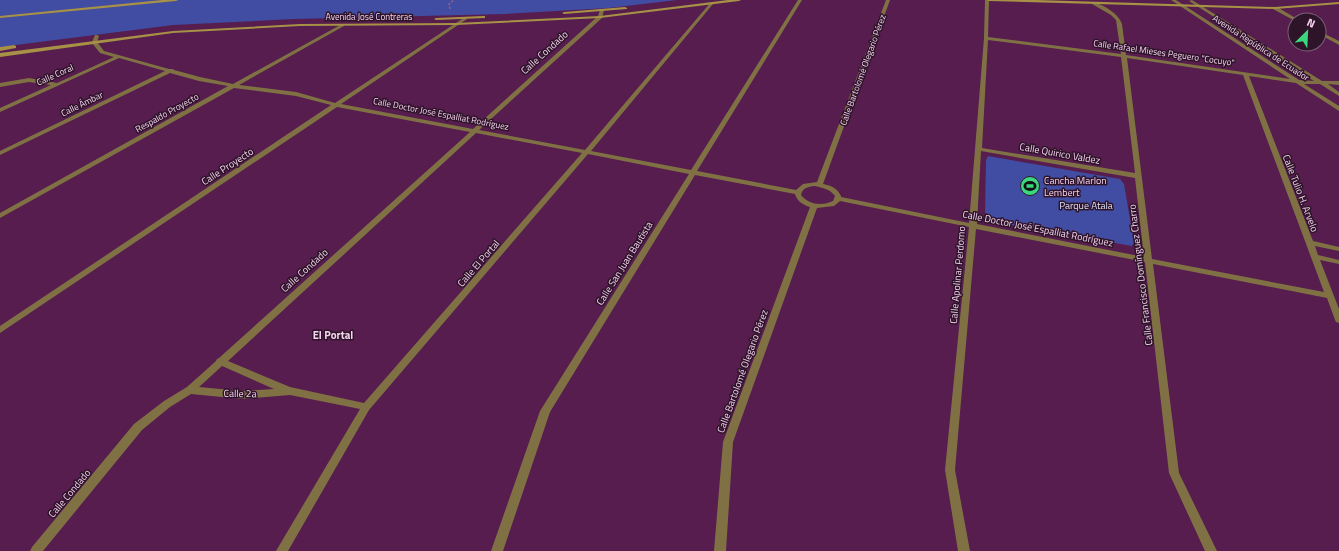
<svg xmlns="http://www.w3.org/2000/svg" width="1339" height="551" font-family="'Titillium Web',sans-serif">
	<rect width="100%" height="100%" fill="#561d4e"/>
	<!-- green -->
	<path fill="#414da2" d="M0,0H677L609,8L505,14L294,19L173,25L0,47Z
		M988,156L1120,179L1124,184L1134,242L1132,246L990,221L985,215L986,160Z"/>
	<g fill="none" stroke-linecap="round" stroke-linejoin="round">
		<!-- path -->
		<path stroke="#916089" stroke-width="1.5" stroke-dasharray="2.5 1.5" stroke-linecap="butt" d="M450,9L449,4L454,0"/>
		<!-- street -->
		<path fill="#7f7144" fill-rule="evenodd" d="M798,0H802L697,171L796,190L803,184L817,182L886,0H890L823,184C832,186 837,188 841,196V197L969,223L984,38L985,0H989L988,37L1121,54L1116,20L1111,15L1092,4V2H1094C1105,6 1118,13 1122,24L1126,55L1290,79L1171,0H1176L1299,80L1314,81L1189,1L1192,0L1322,81H1339V85L1328,84L1339,92V96L1320,84H1304L1339,106V111L1296,83L1249,76L1313,241L1339,247V251L1315,246L1318,255L1339,260V264L1320,260L1339,309V323L1336,322L1335,320L1327,298L1153,264L1179,473L1217,551H1205L1169,473L1145,262L976,229L955,470L970,551H958L945,470L969,227L840,201L834,206L817,208L733,442L726,551H714L723,442L810,207C803,205 797,201 795,194L695,175L550,412L503,551H491L540,411L689,174L588,154L369,410L288,551H276L360,409L290,395L242,399L191,394L170,407L142,430L43,551H30L32,547L134,424L164,401L187,387L216,361L217,359L219,358L470,132L337,107L0,333V326L331,105L296,96L234,88L0,218V213L228,86L199,81L170,73L0,155V151L165,71L119,58L0,112V108L51,85L29,82L0,87V83L29,78L57,83L114,57L100,53L92,43V42L95,35H97L99,36L97,42L104,51L169,69H173L174,70L200,77L233,84L342,24H344V26L239,85L296,92L335,103L465,17L467,18V19L341,104L473,129L598,16L600,10L602,9L604,10L602,18L479,130L585,150L711,2L713,3V4L591,151L691,170ZM988,40L1121,57L1135,173L982,148ZM1127,58L1243,75L1324,292L1152,259ZM476,133L582,153L364,403L290,387L228,361ZM981,151L1135,178L1144,257L977,224ZM815,186C823,188 830,189 835,196L833,201C822,206 809,205 801,195C803,187 808,187 815,186ZM222,366L274,389L242,391L199,387Z
			M1273,7H1277L1299,20L1295,21L1273,9Z
			M1319,31L1339,41V45L1319,34Z"/>
		<!-- secondary -->
		<path fill="#a69146" fill-rule="evenodd" d="M162,0H178L176,1L0,18V16Z
			M728,0H741L739,1L600,18L456,25L300,26L173,33L0,57V53L173,31L300,24L456,23L600,16Z
			M987,0H1037L1275,7L1339,2V4L1275,9L989,1Z
			M625,7L627,8V9L564,14L562,13L564,12Z
			M483,16H485V18L436,20L434,19L436,18Z
			M14,45L16,46V48L0,51V47Z"/>
	</g>
	<!-- icons -->
	<defs>
		<symbol id="stadium-disc" viewBox="-11 -11 22 22"><circle r="9.5" fill="#3bd77f" stroke="#2d1429"/><path d="M0-5a6.5 5 0 1 0 0 10a6.5 5 0 1 0 0-10ZM-3.5-1.8h7v3.6h-7Z" fill="#111"/></symbol>
	</defs>
	<g fill-rule="evenodd">
		<use href="#stadium-disc" x="1019" y="175" width="22" height="22"/>
	</g>
	<g text-anchor="middle" stroke-width="3" stroke-linejoin="round" paint-order="stroke">
		<!-- far-street labels -->
		<g font-size="9" fill="#f7d4f0" stroke="#2d1429">
			<text x="369" y="20">Avenida José Contreras</text>
			<text transform="translate(1261 48) rotate(33)" y="3">Avenida República de Ecuador</text>
			<text transform="translate(1164 53) rotate(8)" y="3">Calle Rafael Mieses Peguero "Cocuyo"</text>
			<text transform="translate(863 70) rotate(-70)" y="3">Calle Bartolomé Olegario Pérez</text>
			<text transform="translate(55 75) rotate(-24)" y="3">Calle Coral</text>
			<text transform="translate(82 104) rotate(-26)" y="3">Calle Ámbar</text>
			<text transform="translate(167 113) rotate(-29)" y="3">Respaldo Proyecto</text>
			<text transform="translate(441 114) rotate(11)" y="3">Calle Doctor José Espalliat Rodríguez</text>
		</g>
		<!-- street labels -->
		<g font-size="10" fill="#f7d4f0" stroke="#2d1429">
			<text transform="translate(544 52) rotate(-42)" y="4">Calle Condado</text>
			<text transform="translate(1060 153) rotate(10)" y="4">Calle Quirico Valdez</text>
			<text transform="translate(227 166) rotate(-33)" y="4">Calle Proyecto</text>
			<text transform="translate(1301 193) rotate(69)" y="4">Calle Tulio H. Arvelo</text>
			<text transform="translate(1038 228) rotate(11)" y="4">Calle Doctor José Espalliat Rodríguez</text>
			<text transform="translate(478 263) rotate(-49)" y="4">Calle El Portal</text>
			<text transform="translate(624 263) rotate(-58)" y="4">Calle San Juan Bautista</text>
			<text transform="translate(304 270) rotate(-42)" y="4">Calle Condado</text>
			<text transform="translate(957 275) rotate(-85)" y="4">Calle Apolinar Perdomo</text>
			<text transform="translate(1140 275) rotate(-97)" y="4">Calle Francisco Domínguez Charro</text>
			<text transform="translate(742 371) rotate(-70)" y="4">Calle Bartolomé Olegario Pérez</text>
			<text transform="translate(240 393) rotate(1)" y="4">Calle 2a</text>
			<text transform="translate(69 493) rotate(-50)" y="4">Calle Condado</text>
		</g>
		<!-- poi labels -->
		<g font-size="10" fill="#f7d4f0" stroke="#2d1429" text-anchor="start">
			<text x="1044" y="184">Cancha Marlon<tspan x="1044" dy="12">Lembert</tspan></text>
		</g>
		<!-- park labels -->
		<g font-size="10" fill="#dce3fc" stroke="#2d1429">
			<text x="1086" y="209">Parque Atala</text>
		</g>
		<!-- neighbourhood labels -->
		<g font-size="11" font-weight="bold" fill="#f7d4f0" stroke="#2d1429">
			<text x="333" y="339">El Portal</text>
		</g>
	</g>
	<!-- north arrow -->
	<g transform="translate(1307 32) rotate(24)"><circle r="19" fill="#2d1429" stroke="#7e6179"/>
	<path d="M0-3L7 15L0 10L-7 15Z" fill="#3bd77f"/>
	<text y="-6" font-size="11" font-weight="bold" text-anchor="middle" fill="#f7d4f0">N</text>
	</g>
</svg>
